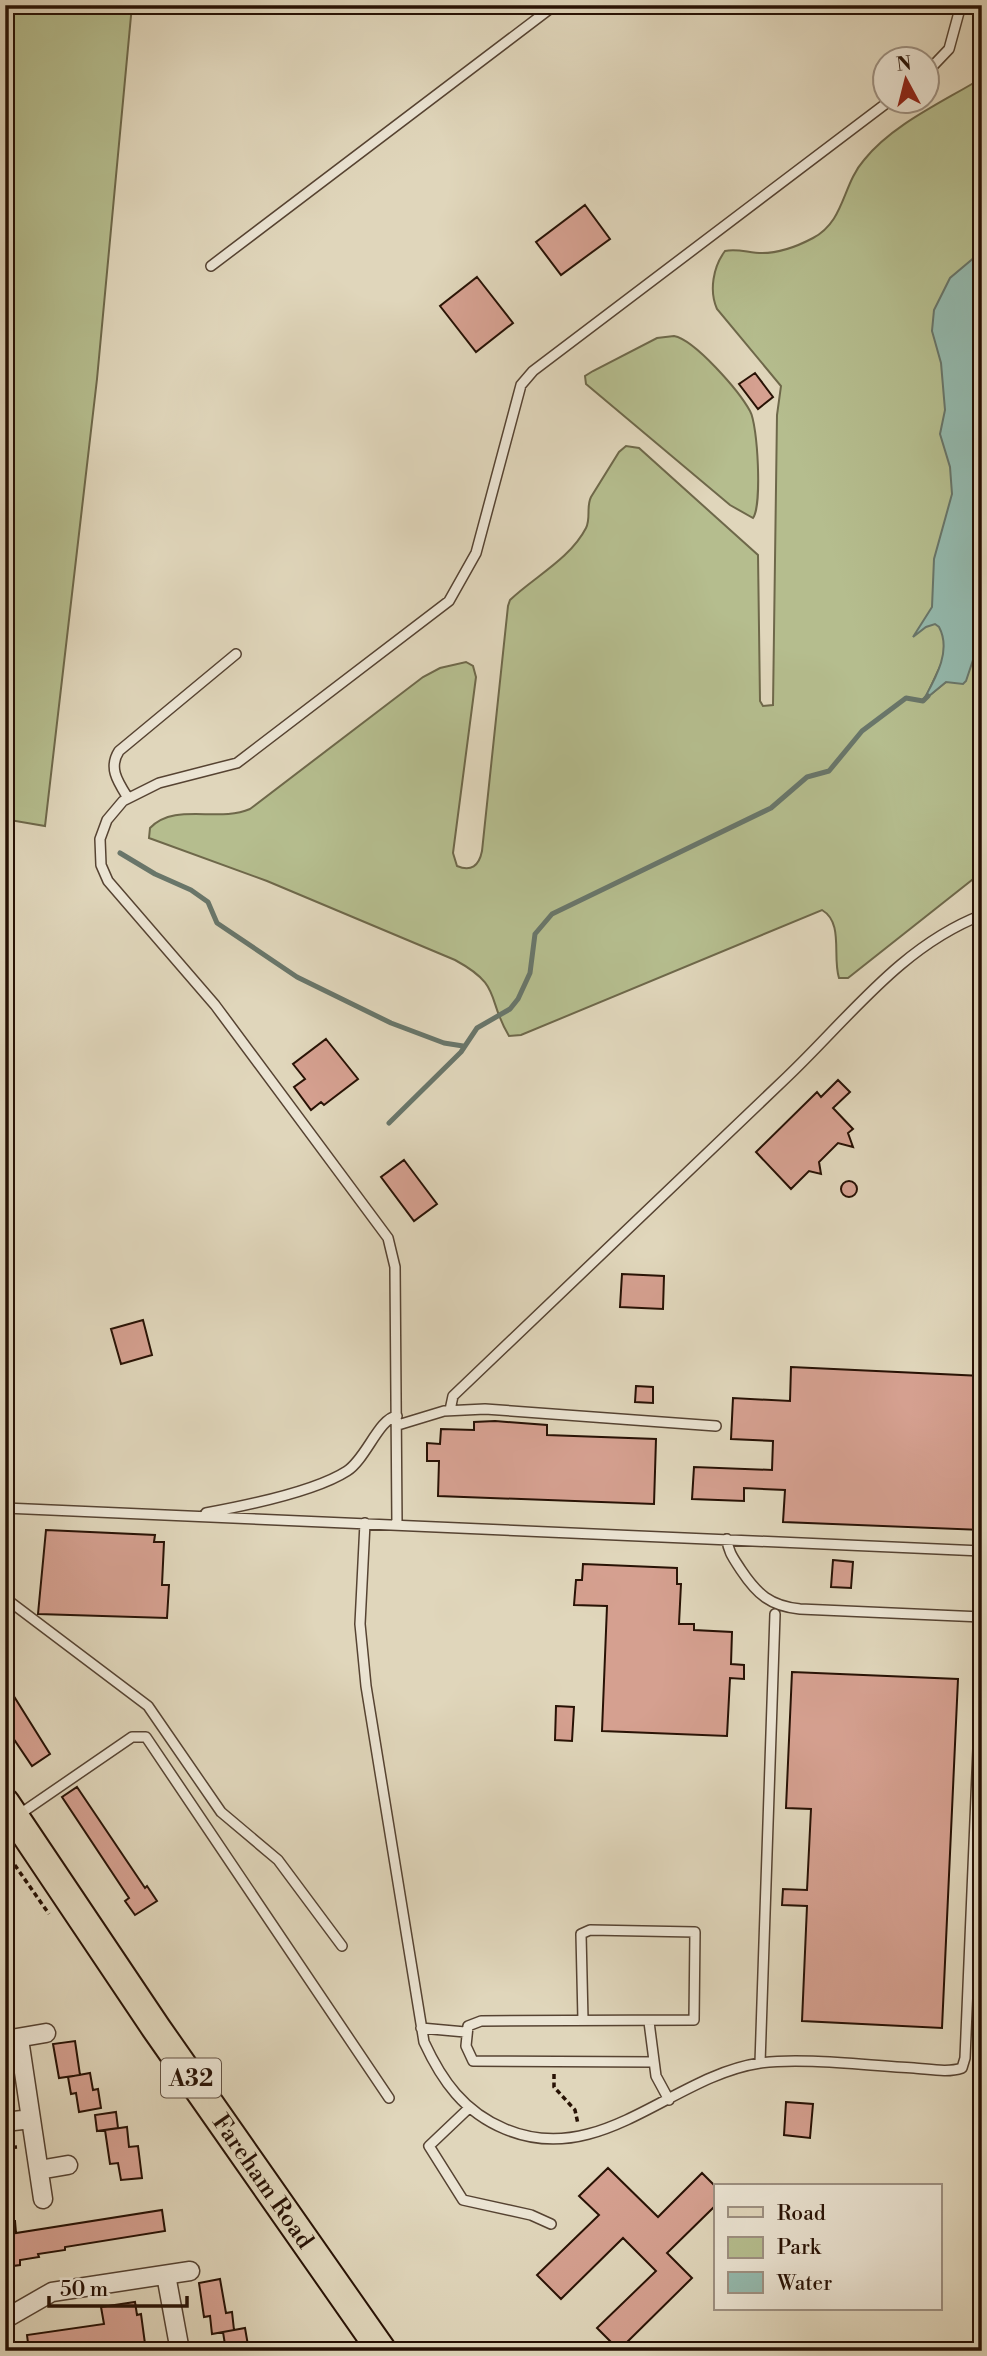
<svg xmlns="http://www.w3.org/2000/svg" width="987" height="2356" font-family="'Libre Bodoni',serif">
	<rect width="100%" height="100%" fill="#e0d6bb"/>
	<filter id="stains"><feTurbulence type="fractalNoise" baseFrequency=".00286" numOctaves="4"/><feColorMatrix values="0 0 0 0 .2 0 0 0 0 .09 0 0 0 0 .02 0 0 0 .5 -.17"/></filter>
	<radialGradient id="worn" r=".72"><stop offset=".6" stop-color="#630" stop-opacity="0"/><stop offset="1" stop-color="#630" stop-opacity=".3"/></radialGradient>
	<!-- green -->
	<path fill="#b5bd8e" stroke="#6e684a" stroke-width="2" d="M5,5H132L97,379L45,826L10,820L6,824L5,845Z
		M982,78V576L925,699L946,682L982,600V872L848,978H839C832,956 844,923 822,910L521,1035L509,1036C486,998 503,986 455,960L267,881L149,838L150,828C175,802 218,823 250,809L423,677L440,668L466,662L473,666L476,677L453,853L457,866C471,872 479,866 482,851L508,606L510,600C534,577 570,559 586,528C591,518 586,507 591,497L619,452L626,446L639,448L758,555L760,701L763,706L773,705L777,415L781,386L717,309C709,291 713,267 725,251C737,248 749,253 762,253C779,253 798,246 813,238C845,221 842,185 864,160C893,124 943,102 982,78Z
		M674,336C695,340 739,391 750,411C758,425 762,506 753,518L730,505L586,384L585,376L593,371L657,338Z"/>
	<!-- water -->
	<path fill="#94b9ad" stroke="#69766a" stroke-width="2" d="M982,251V633L966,681L963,684L946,682L923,701C935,679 952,651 939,627L935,624L926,627L913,637L932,607L934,559L952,494L950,467L940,434L945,410L941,363L932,331L934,310L950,278Z"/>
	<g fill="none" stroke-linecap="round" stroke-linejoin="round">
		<!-- stream -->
		<path stroke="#69766a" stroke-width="5" d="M120,853L155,874L191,890L208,902L217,923L297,977L391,1023L444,1043L463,1046
			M389,1123L461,1052L477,1028L510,1009L518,999L530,973L535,934L552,914L771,808L807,777L829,771L862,731L906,698L923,701L928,696"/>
	</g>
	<!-- building -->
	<path fill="#d5a090" stroke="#281205" stroke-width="2" d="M585,205L610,239L561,275L536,242Z
		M477,277L513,323L476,352L440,306Z
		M755,373L773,397L758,409L739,384Z
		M326,1039L358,1079L324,1105L321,1102L311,1110L294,1087L305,1079L293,1064Z
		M838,1080L850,1092L833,1108L853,1129L848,1133L853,1147L838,1143L819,1162L821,1174L809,1171L791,1189L756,1152L817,1092L821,1097Z
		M404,1160L437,1204L414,1221L381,1177Z
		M841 1189a8 8 0 1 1 16 0a8 8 0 1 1-16 0Z
		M622,1274L664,1276L663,1309L620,1307Z
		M143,1320L152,1355L121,1364L111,1329Z
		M791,1367L982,1376V1530L783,1522L785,1490L744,1488V1501L692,1499L694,1467L772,1470L773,1441L731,1439L733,1398L790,1401Z
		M636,1386L653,1387V1403L635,1402Z
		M495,1421L547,1425V1435L656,1439L654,1504L438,1496L439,1461H427V1443L440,1444L441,1429L474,1430V1422Z
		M46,1530L155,1535L154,1542H164L162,1585H169L167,1618L38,1614Z
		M833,1560L853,1562L851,1588L831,1587Z
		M583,1564L677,1568V1584H681L679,1624H694V1630L732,1632L731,1664L744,1665V1679L730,1678L727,1736L602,1731L607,1606L574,1605L576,1580H582Z
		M792,1672L958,1679L942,2028L802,2021L807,1906L782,1905L783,1889L807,1890L811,1809L786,1808Z
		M5,1682L50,1754L32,1766L5,1726Z
		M556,1706L574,1707L572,1741L555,1740Z
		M77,1787L145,1888L147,1886L157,1901L135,1915L125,1901L129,1898L62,1797Z
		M75,2041L80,2075L59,2078L53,2044Z
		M90,2073L93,2090L98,2089L101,2108L79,2112L76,2093L71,2094L68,2077Z
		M786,2102L813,2104L810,2138L784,2135Z
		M116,2112L118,2128L97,2131L95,2115Z
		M127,2127L129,2147L138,2146L142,2178L121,2180L118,2163L110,2164L105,2130Z
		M608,2168L658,2217L702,2173L716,2187V2205L667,2253L692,2278L619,2350L597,2328L656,2271L623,2238L561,2299L537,2275L599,2215L579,2196Z
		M162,2210L165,2231L65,2247V2250L38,2254L39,2257L20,2260V2265L5,2267V2221H15L16,2233Z
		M220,2279L226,2313L232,2312L234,2330L212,2334L210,2316L204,2317L199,2283Z
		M135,2302L137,2315L141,2314L146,2351H120L119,2344L86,2351H29L27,2335L104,2324L101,2307Z
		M245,2328L249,2351H226L223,2332Z"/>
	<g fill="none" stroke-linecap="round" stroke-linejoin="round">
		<defs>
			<path id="service" d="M928,71L949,49L961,5
				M211,266L555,5
				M128,798C118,782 108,768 119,751L236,654
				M450,1410L453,1396C565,1290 676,1183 787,1077C848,1019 901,946 982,915
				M398,1425L444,1411L485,1409L716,1426
				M5,1508L982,1551
				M206,1513C244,1506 316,1491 347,1471C366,1459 379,1418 397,1416
				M365,1523L360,1624L366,1686L424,2042C442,2081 464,2112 505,2129C600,2169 672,2076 760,2063C803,2057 869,2066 914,2068C929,2069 948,2073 962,2068L965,2058L982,1654
				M397,1524L395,1267L388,1238L215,1005L108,881L101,865L100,839L107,820L123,801L159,783L237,763L449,601L476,553L521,385L533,371L888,102
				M727,1539C728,1552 734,1559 741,1570C757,1594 770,1606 800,1609L982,1617
				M5,1598L148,1706L221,1812L278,1860L342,1946
				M17,1816L132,1737H146L389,2098
				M583,2020L581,1934L590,1930L695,1932L694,2020L481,2021L468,2026L466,2046L473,2061L654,2062
				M649,2022L656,2076L669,2100
				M421,2028L465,2032
				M760,2063L775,1614
				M469,2108L429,2146L463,2200L531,2215L551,2224"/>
			<path id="minor" d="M19,2039L43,2199
				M5,2040L46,2033
				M5,2122L31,2119
				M39,2170L68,2165
				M166,2275L180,2351
				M5,2319L52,2292L190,2271"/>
			<g id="primary">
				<path id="s1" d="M5,1803L156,2028L382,2351"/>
			</g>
		</defs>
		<!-- service casing -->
		<use href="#service" stroke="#564332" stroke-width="12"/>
		<!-- minor casing -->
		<use href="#minor" stroke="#564332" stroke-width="21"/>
		<!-- primary casing -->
		<use href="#primary" stroke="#281205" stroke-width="32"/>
		<!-- path -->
		<path stroke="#281205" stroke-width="3.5" stroke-dasharray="5 3.5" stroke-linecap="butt" d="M5,1851L49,1914
			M554,2074V2087L575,2110L578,2124
			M5,2148L17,2147"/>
		<!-- service -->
		<use href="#service" stroke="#ebe4d3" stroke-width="9"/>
		<!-- minor -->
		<use href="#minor" stroke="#ebe4d3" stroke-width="18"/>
		<!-- primary -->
		<use href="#primary" stroke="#e0d6bb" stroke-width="28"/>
	</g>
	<g text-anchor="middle" stroke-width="6" stroke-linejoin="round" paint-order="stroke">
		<!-- shield labels -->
		<rect fill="#ebe4d3" stroke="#625143" stroke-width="2" x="161" y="2058.5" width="60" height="39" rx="5"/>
		<g font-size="23" font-weight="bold" fill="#281205">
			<text x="191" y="2086">A32</text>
		</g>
		<!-- street labels -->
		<g font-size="24" fill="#281205" stroke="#ebe4d3">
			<text dy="8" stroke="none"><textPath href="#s1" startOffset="458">Fareham Road</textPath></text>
		</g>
	</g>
	<!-- margin -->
	<rect width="987" height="2356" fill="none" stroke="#e0d6bb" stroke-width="28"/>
	<rect x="7" y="7" width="973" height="2342" fill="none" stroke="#281205" stroke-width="3.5"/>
	<rect x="14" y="14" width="959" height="2328" fill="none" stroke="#281205" stroke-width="2"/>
	<!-- legend -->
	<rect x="714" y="2184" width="228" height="126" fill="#ebe4d3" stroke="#9d9081" stroke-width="2"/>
	<rect x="728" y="2207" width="35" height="10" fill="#e0d6bb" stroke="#9d9081" stroke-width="2"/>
	<text x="777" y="2220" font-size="21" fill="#281205">Road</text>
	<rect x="728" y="2237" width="35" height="21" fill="#b5bd8e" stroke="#9d9081" stroke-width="2"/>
	<text x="777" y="2254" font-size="21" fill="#281205">Park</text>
	<rect x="728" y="2272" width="35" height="21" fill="#94b9ad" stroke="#9d9081" stroke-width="2"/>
	<text x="777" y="2290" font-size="21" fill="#281205">Water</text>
	<!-- north arrow -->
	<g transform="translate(906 80) rotate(353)"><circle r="33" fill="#ebe4d3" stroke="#9d9081" stroke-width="2"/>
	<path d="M0-5L12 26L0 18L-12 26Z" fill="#8f2418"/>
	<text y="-10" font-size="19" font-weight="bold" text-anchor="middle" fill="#281205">N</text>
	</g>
	<!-- scale -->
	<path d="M49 2296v10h138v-10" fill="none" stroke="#281205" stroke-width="3.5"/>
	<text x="60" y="2296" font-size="21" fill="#281205" stroke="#ebe4d3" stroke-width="5" paint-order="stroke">50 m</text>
	<rect width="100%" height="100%" filter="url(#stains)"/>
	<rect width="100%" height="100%" fill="url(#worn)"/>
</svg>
